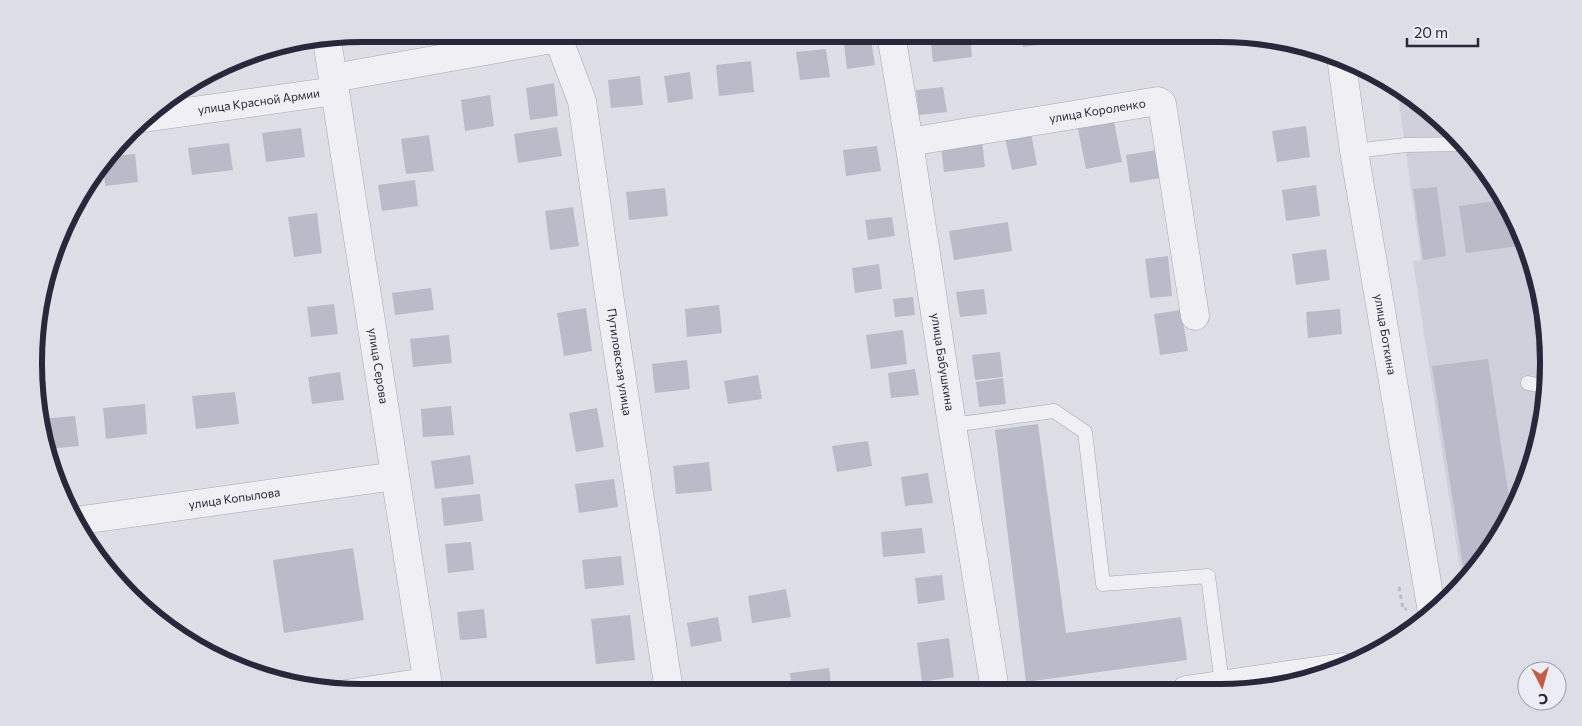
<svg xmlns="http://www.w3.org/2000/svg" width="1582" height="726" font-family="Commissioner,sans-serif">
	<rect width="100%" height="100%" fill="#dddee6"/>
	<!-- built -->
	<path fill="#cfd0db" d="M1397,87L1452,130L1493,180L1523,237L1542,298L1548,363L1542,427L1523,489L1480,563L1462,581L1413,261L1421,260Z"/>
	<!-- building -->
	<path fill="#babbc8" d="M930,34H970L972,57L933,62Z
		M1022,34H1051L1052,43L1023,47Z
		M871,40L875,65L847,69L844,44Z
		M826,49L830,77L800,80L796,52Z
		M751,61L754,92L719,96L716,65Z
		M690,72L693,99L668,103L664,76Z
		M640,76L643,105L611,108L608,80Z
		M554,83L558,116L530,120L526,88Z
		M943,87L947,112L919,115L916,90Z
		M490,95L494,126L465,131L461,100Z
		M1113,117L1122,162L1086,169L1077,124Z
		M1306,126L1310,157L1277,162L1272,131Z
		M557,127L562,156L518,163L514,134Z
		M301,128L305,157L266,162L262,133Z
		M1031,133L1037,165L1012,170L1005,138Z
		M429,135L434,171L406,174L401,139Z
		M982,141L985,167L944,172L941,147Z
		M229,143L233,170L192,175L188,148Z
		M877,146L881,171L846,176L843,150Z
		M1157,150L1161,178L1130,183L1126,155Z
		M135,154L138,182L105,186L104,167L113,156Z
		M415,180L418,206L382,211L378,185Z
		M1316,185L1320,216L1286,221L1282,190Z
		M1437,187L1446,256L1423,260L1413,189Z
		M665,188L668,216L629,220L626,192Z
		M1503,200L1523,237L1526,245L1466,253L1459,206Z
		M573,207L579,246L550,250L545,211Z
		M317,213L322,253L294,257L288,217Z
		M892,217L895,236L868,240L865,220Z
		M1008,222L1012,251L954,260L949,231Z
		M1326,249L1330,280L1296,285L1292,254Z
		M1168,256L1172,296L1150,298L1145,259Z
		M879,264L882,289L855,293L852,268Z
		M431,288L434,310L395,315L392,293Z
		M984,289L987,314L960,317L956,292Z
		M913,297L915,315L895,317L893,299Z
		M334,304L338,334L311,337L307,307Z
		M719,305L722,333L687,337L685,309Z
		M586,308L592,351L564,356L557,313Z
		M1340,309L1342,334L1308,338L1306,312Z
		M1181,310L1188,351L1160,355L1154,314Z
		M903,330L907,364L871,369L866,335Z
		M449,335L452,363L413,367L410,339Z
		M1000,352L1003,377L975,380L972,355Z
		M1488,359L1511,511L1480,563L1465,579L1432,366Z
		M687,360L690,389L655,393L652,364Z
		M915,369L919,395L891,398L888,373Z
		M340,372L344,400L312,404L308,377Z
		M758,375L762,399L728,404L724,381Z
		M1003,378L1006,404L979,407L976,382Z
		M235,392L239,424L196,429L192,396Z
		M145,404L147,434L106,439L103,408Z
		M451,406L454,435L423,437L421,409Z
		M597,408L604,447L576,452L569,413Z
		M75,416L79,446L47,449L40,419Z
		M1038,424L1066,633L1181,617L1187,660L1026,682L995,430Z
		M868,441L872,466L837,472L832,446Z
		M470,455L474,484L435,489L431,461Z
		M709,462L712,491L676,494L673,466Z
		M928,473L933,503L905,506L901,477Z
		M614,479L618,507L579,513L575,484Z
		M480,494L483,521L444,526L441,498Z
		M922,528L925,553L883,557L881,532Z
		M471,542L474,570L448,573L445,544Z
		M353,548L364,620L284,633L273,560Z
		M621,556L624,585L585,589L582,560Z
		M942,575L945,600L918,604L915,578Z
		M786,589L791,617L752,623L748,596Z
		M484,609L487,638L460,640L457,612Z
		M630,615L635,660L596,664L591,619Z
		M718,617L722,641L691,647L687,623Z
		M949,638L954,677L922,682L917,643Z
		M829,668L832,690L792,691L790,673Z
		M742,681L743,691H704L703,686Z"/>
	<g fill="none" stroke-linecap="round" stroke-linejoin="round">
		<defs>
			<path id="lane" d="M1354,151L1406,145L1463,144
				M1528,383L1546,387
				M952,425L1054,411L1085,432L1103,584L1208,576L1222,684
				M333,689L426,675"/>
			<g id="street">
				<path id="s1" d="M891,34L909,142L952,425L995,690"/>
				<path id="s2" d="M558,38L582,101L609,294L669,691"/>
				<path id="s3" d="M327,40L429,692"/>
				<path id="s4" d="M1341,57L1354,151L1432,612"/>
				<path id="s5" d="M144,118L335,91L333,78L558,38L566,34"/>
				<path id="s6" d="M909,142L1158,101L1162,104L1195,316"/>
				<path id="s7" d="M75,521L395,476"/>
				<path d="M1186,690L1344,667"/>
			</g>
		</defs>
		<!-- lane casing -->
		<use href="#lane" stroke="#a6a7b3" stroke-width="15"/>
		<!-- street casing -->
		<use href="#street" stroke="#a6a7b3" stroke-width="29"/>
		<!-- path -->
		<path stroke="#bbbbc4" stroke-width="3" stroke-dasharray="4 4" stroke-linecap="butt" d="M1399,587L1403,609H1407"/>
		<!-- lane -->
		<use href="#lane" stroke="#efeff4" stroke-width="14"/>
		<!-- street -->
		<use href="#street" stroke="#efeff4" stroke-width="28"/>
	</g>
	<g text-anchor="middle" stroke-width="5" stroke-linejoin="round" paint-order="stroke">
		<!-- street labels -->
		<g font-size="12" fill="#27283b" stroke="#ecedf4">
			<text dy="4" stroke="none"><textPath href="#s5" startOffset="116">улица Красной Армии</textPath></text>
			<text dy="4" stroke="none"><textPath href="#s6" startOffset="191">улица Короленко</textPath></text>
			<text dy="4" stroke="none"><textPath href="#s4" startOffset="281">улица Боткина</textPath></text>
			<text dy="4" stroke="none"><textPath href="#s1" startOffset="332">улица Бабушкина</textPath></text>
			<text dy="4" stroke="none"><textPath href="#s2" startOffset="331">Путиловская улица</textPath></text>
			<text dy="4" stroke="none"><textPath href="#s3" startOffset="330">улица Серова</textPath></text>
			<text dy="4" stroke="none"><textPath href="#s7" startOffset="161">улица Копылова</textPath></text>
		</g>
	</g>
	<!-- crop -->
	<path d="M0 0H1582V726H0ZM362 42H1220A320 320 0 0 1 1540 362V364A320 320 0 0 1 1220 684H362A320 320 0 0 1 42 364V362A320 320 0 0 1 362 42Z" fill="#dcdde5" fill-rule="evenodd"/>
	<path fill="none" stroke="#27283b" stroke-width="6" d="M362 42H1220A320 320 0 0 1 1540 362V364A320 320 0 0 1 1220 684H362A320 320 0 0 1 42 364V362A320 320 0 0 1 362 42Z"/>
	<!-- north arrow -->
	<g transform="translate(1542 686) rotate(174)"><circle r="24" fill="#ecedf4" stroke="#9d9eaa"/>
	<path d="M0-4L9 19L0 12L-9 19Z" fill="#c55c48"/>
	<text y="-8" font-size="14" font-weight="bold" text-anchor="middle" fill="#27283b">С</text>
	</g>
	<!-- scale -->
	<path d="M1407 38v8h71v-8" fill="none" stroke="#27283b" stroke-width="2.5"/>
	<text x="1414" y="38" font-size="15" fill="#27283b" stroke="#ecedf4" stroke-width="4" paint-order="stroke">20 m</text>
</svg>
